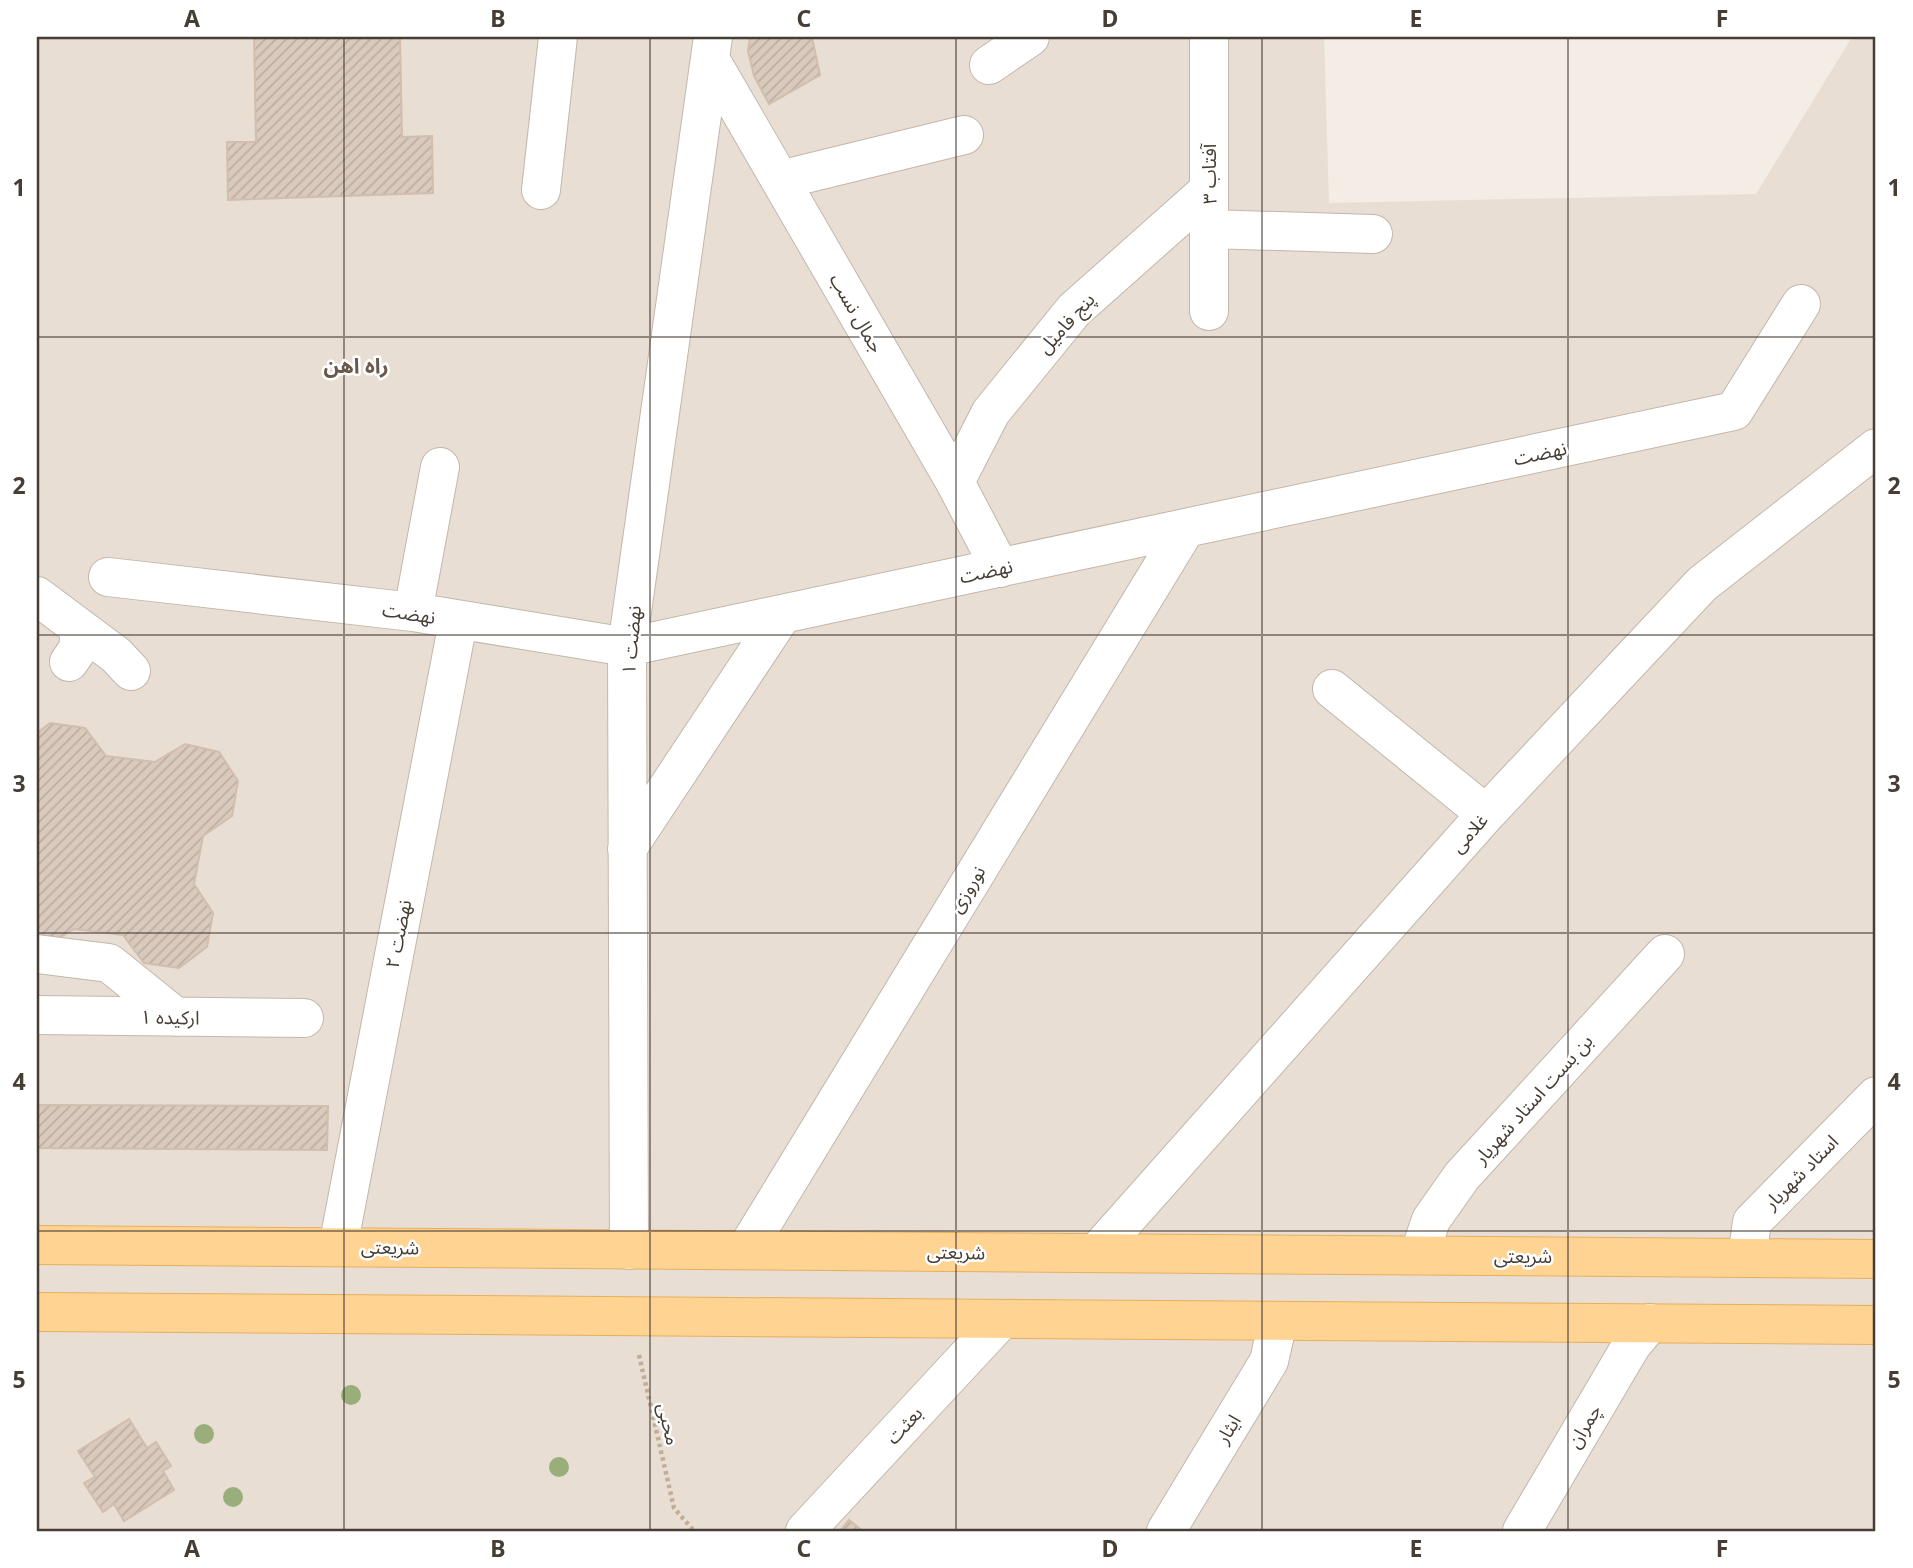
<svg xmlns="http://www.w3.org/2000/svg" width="1913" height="1568" font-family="'Noto Sans','Noto Sans Arabic',sans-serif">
	<defs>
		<pattern id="building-hatch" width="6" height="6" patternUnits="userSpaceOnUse" patternTransform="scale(1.75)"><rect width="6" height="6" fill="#d9cabd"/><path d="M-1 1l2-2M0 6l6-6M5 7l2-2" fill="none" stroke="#bcaea3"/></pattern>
	</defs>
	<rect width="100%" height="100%" fill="#f3ede5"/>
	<!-- residential -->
	<path fill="#e8ded3" d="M37,37H1324L1329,203L1756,194L1852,37H1876V1531H37Z"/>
	<!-- building -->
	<path fill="url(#building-hatch)" stroke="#d1bead" stroke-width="2" d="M254,37H400L402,137L432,136L433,193L228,200L227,142H256Z
		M750,37H812L820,75L769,104L754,76L748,51Z
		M50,723L85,728L106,756L155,762L185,744L219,752L238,781L232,816L203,836L194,884L213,913L207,947L179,968L144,963L123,935L74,929L44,947L37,945V733Z
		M37,1105L328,1106L327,1150L37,1148Z
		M129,1419L147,1448L156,1442L171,1466L163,1471L174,1490L124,1521L114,1504L103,1512L84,1483L95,1477L78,1451Z
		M849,1520L863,1531H840Z"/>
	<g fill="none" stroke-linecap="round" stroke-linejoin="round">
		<defs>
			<path id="minor" d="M710,59L955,482L1000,568
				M989,65L1030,37
				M780,180L964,135
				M541,190L558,37
				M1209,229L1373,234
				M1209,311V37
				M955,482L991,412L1074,310L1209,190
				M108,577L413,612L627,647L1734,411L1801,304
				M37,596L116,655L131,671
				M413,612L440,467
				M69,662L78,649L80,628
				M1332,689L1486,814
				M627,849L782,615
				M37,954L109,963L176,1017
				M37,1015L304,1018
				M338,1247L458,622
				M629,1250L627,647L713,37
				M746,1250L1186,528
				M1096,1253L1486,814L1702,584L1876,448
				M1419,1255L1431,1220L1462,1176L1665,954
				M1747,1258L1752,1222L1876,1096
				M805,1531L1002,1319
				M1166,1531L1269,1361L1278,1321
				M1522,1531L1631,1346L1650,1323"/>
			<path id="major" d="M37,1245L1876,1259
				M37,1312L1876,1325"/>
		</defs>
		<!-- minor casing -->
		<use href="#minor" stroke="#c2b7aa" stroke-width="40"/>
		<!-- major casing -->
		<use href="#major" stroke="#eaae5c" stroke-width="40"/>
		<!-- path -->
		<path stroke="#c2ae97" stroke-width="4.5" stroke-dasharray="3.5 3.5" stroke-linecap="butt" d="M639,1355L674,1508L694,1531"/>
		<!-- minor -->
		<use href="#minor" stroke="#fff" stroke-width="38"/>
		<!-- major -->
		<use href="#major" stroke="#ffd392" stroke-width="38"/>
	</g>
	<!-- trees -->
	<g fill="#99ae7b">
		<circle cx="351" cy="1395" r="10"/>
		<circle cx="204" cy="1434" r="10"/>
		<circle cx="559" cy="1467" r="10"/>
		<circle cx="233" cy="1497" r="10"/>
	</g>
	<!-- grid -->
	<path fill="none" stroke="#463d34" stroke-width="2" stroke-opacity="0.55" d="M344,37V1531M650,37V1531M956,37V1531M1262,37V1531M1568,37V1531M37,337H1876M37,635H1876M37,933H1876M37,1231H1876"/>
	<g text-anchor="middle" stroke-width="5" stroke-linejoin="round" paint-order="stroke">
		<!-- street labels -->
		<g font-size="19" fill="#463d34" stroke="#fff">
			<text transform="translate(1209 174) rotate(-90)" y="7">آفتاب ۳</text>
			<text transform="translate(857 313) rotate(60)" y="7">جمال نسب</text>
			<text transform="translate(1066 323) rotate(-48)" y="7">پنج فامیل</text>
			<text transform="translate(1540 453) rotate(-12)" y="7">نهضت</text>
			<text transform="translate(986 571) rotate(-12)" y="7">نهضت</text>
			<text transform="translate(409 613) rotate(9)" y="7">نهضت</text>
			<text transform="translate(631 640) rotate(-85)" y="7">نهضت ۱</text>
			<text transform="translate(1469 833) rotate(-48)" y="7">غلامی</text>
			<text transform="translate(967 889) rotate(-59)" y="7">نوروزی</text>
			<text transform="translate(398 934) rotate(-79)" y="7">نهضت ۲</text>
			<text transform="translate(170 1017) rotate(1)" y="7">ارکیده ۱</text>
			<text transform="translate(1533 1099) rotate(-48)" y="7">بن بست استاد شهریار</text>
			<text transform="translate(1801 1172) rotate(-45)" y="7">استاد شهریار</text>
			<text transform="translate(390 1247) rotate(1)" y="7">شریعتی</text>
			<text transform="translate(956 1252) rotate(1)" y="7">شریعتی</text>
			<text x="1523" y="1263">شریعتی</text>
			<text transform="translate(669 1424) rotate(77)" y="7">محبی</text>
			<text transform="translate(904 1425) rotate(-47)" y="7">بعثت</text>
			<text transform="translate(1584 1426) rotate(-59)" y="7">چمران</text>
			<text transform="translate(1228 1429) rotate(-59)" y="7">ایثار</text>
		</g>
		<!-- neighbourhood labels -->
		<g font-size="21" font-weight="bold" fill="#6a594b" stroke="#fff">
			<text x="356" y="373">راه اهن</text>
		</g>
	</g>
	<!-- border -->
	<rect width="1913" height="1568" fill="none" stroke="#ffffff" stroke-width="77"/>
	<rect x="38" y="38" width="1836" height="1492" fill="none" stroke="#463d34" stroke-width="2.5"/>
	<g font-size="23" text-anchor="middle" font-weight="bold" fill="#463d34">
		<text x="192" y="27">A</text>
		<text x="498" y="27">B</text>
		<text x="804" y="27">C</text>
		<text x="1110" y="27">D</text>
		<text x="1416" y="27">E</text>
		<text x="1722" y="27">F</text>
		<text x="19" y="196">1</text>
		<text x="1894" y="196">1</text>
		<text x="19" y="494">2</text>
		<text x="1894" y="494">2</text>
		<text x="19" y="792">3</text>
		<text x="1894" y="792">3</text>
		<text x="19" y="1090">4</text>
		<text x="1894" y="1090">4</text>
		<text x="19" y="1388">5</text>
		<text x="1894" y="1388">5</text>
		<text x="192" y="1557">A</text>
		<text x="498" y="1557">B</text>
		<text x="804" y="1557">C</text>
		<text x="1110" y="1557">D</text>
		<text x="1416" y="1557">E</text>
		<text x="1722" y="1557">F</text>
	</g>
</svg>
